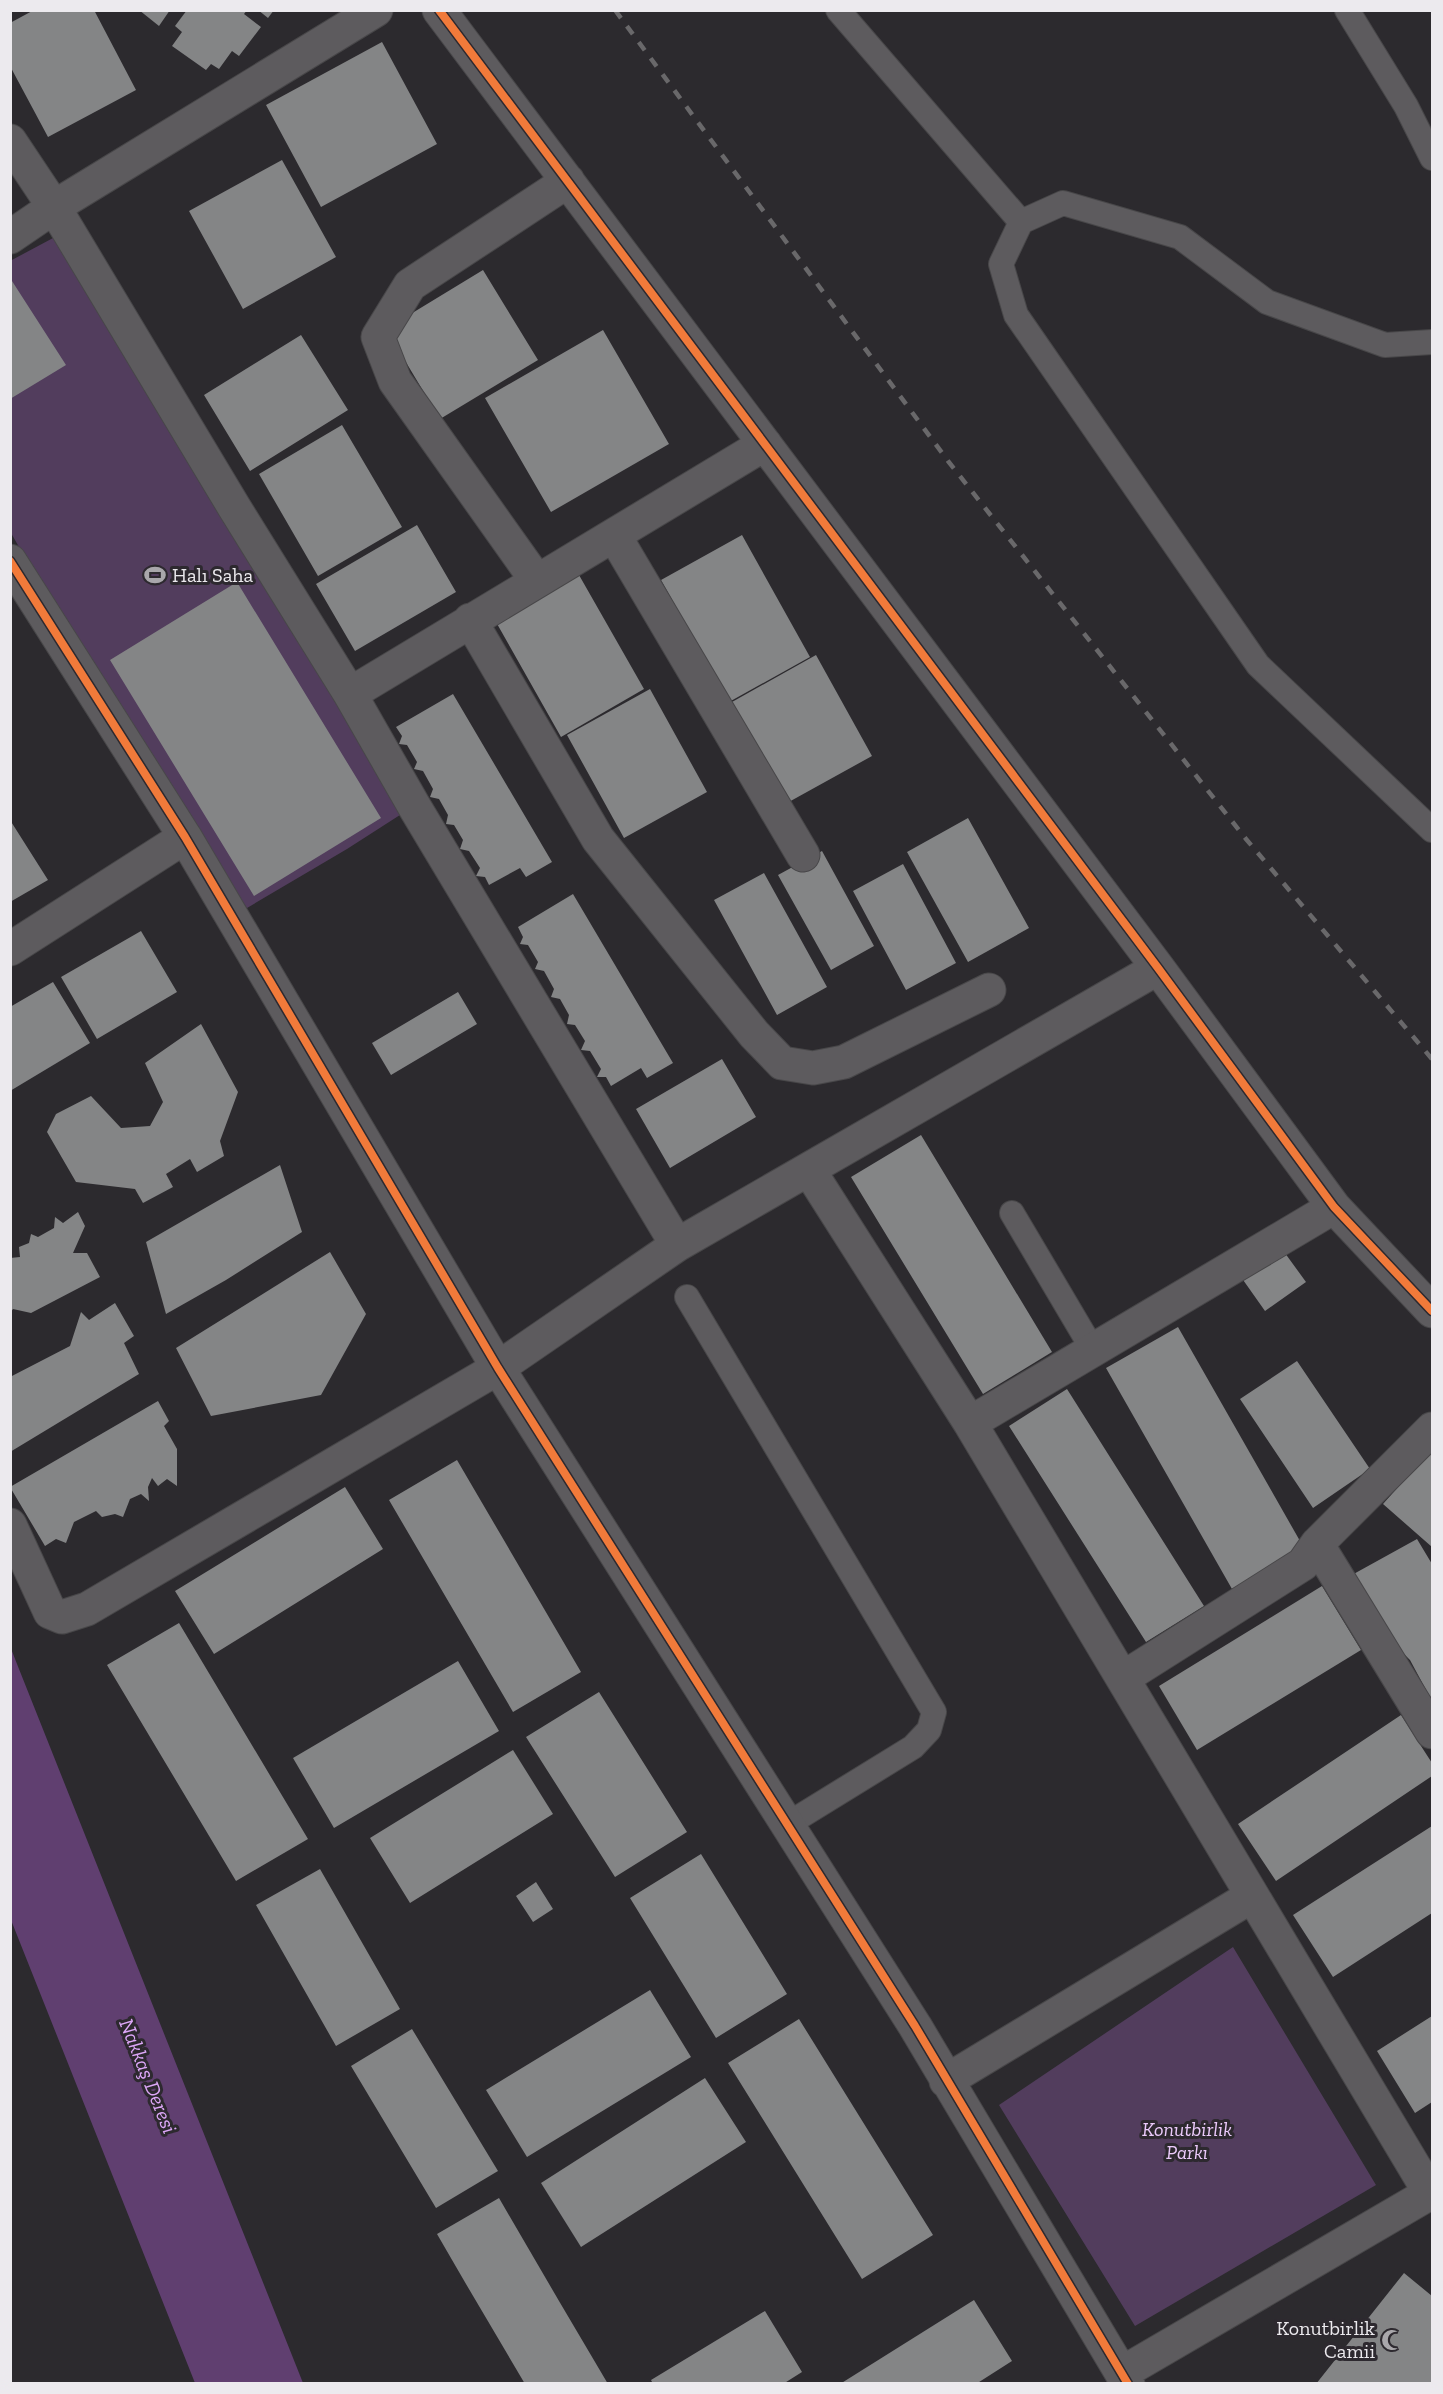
<svg xmlns="http://www.w3.org/2000/svg" width="1443" height="2394" font-family="'Zilla Slab',serif">
	<rect width="100%" height="100%" fill="#2c2a2e"/>
	<!-- green -->
	<path fill="#523d5d" d="M68,230L414,806L347,849L247,908L201,844L59,617L11,533L10,261Z
		M1233,1947L1376,2185L1135,2326L999,2105Z"/>
	<!-- water -->
	<path fill="#603f70" d="M10,1646L17,1664L303,2383H195L11,1920Z"/>
	<!-- building -->
	<path fill="#848586" d="M34,10H94L136,90L48,137L10,66V23Z
		M139,10H170L159,26Z
		M187,10H247L244,14L261,27L239,56L232,51L219,69L211,64L206,70L172,46L182,32L175,26Z
		M258,10H274L268,18Z
		M382,42L437,144L321,207L266,105Z
		M282,160L336,257L243,309L189,211Z
		M483,270L538,360L440,419L386,329Z
		M12,281L66,365L10,399V282Z
		M603,330L669,444L551,512L485,398Z
		M301,335L348,410L250,471L204,395Z
		M342,425L402,527L318,576L259,474Z
		M417,525L456,592L355,651L316,584Z
		M742,535L810,657L729,702L661,580Z
		M579,575L644,689L561,737L496,622Z
		M237,582L381,818L254,896L110,660Z
		M816,655L872,756L787,803L732,702Z
		M650,689L707,792L624,838L567,735Z
		M453,694L552,862L526,877L520,868L489,885L485,877L476,876L480,868L469,851L460,849L463,840L454,825L446,824L448,815L439,799L430,797L433,789L423,771L414,769L417,762L407,745L399,744L402,736L396,727Z
		M968,818L1029,928L968,962L907,852Z
		M10,820L48,880L10,902Z
		M822,851L874,946L831,970L778,875Z
		M903,864L956,963L906,990L853,891Z
		M764,873L827,987L777,1015L714,900Z
		M573,894L673,1063L647,1078L641,1068L611,1086L606,1077H597L601,1069L590,1051L581,1050L585,1041L575,1025L567,1024L569,1015L560,999L551,997L554,989L544,971L535,969L538,962L528,945L520,944L523,937L518,927Z
		M141,931L177,992L97,1039L61,977Z
		M53,982L90,1043L10,1091V1007Z
		M458,992L477,1024L391,1075L372,1043Z
		M201,1024L238,1092L220,1141L224,1156L197,1172L190,1159L166,1174L173,1187L143,1203L135,1189L76,1182L47,1132L56,1114L91,1096L121,1128L150,1126L163,1102L145,1063Z
		M722,1059L756,1117L670,1168L636,1109Z
		M921,1135L1052,1352L983,1394L851,1177Z
		M280,1165L302,1232L226,1280L166,1314L146,1242Z
		M78,1212L85,1226L73,1253H87L100,1277L31,1313L13,1309L10,1313V1258L20,1257L19,1247L29,1243L31,1234L38,1237L54,1228L55,1217L63,1223Z
		M1282,1249L1306,1282L1265,1311L1241,1277Z
		M330,1252L366,1314L321,1395L211,1416L176,1348Z
		M115,1303L134,1336L124,1343L139,1374L10,1452V1377L70,1346L81,1312L89,1320Z
		M1178,1327L1304,1548L1232,1589L1106,1368Z
		M1297,1361L1370,1469L1313,1508L1240,1399Z
		M1067,1389L1204,1606L1146,1642L1009,1426Z
		M158,1401L169,1421L164,1426L177,1449V1486L167,1479L158,1486L152,1478L148,1487L149,1501L141,1494L130,1499L123,1517L115,1514L102,1517L96,1511L74,1522L66,1543L56,1539L45,1546L10,1487Z
		M1432,1449V1547L1383,1504Z
		M457,1460L581,1672L513,1712L389,1500Z
		M345,1487L383,1549L214,1654L175,1591Z
		M1417,1539L1432,1564V1701L1410,1660L1385,1635L1350,1576Z
		M1322,1586L1361,1650L1197,1750L1159,1686Z
		M179,1623L308,1839L236,1881L107,1665Z
		M458,1661L499,1731L334,1828L293,1758Z
		M599,1692L687,1832L615,1877L526,1737Z
		M1401,1715L1432,1763V1776L1276,1881L1238,1824Z
		M513,1750L553,1814L410,1903L370,1838Z
		M1432,1826V1913L1333,1977L1293,1915Z
		M701,1854L787,1994L716,2038L630,1898Z
		M320,1869L400,2009L336,2046L256,1905Z
		M536,1882L553,1909L533,1922L516,1896Z
		M650,1990L691,2057L527,2157L486,2090Z
		M1432,2016V2102L1415,2113L1377,2051Z
		M799,2019L933,2235L862,2279L728,2063Z
		M412,2029L498,2171L436,2208L351,2066Z
		M705,2078L746,2142L581,2247L541,2183Z
		M499,2198L559,2301L608,2384H525L466,2284L437,2234Z
		M1404,2273L1432,2296V2384H1316Z
		M974,2300L1012,2361L976,2384H840Z
		M765,2311L802,2372L783,2384H653L651,2380Z"/>
	<g fill="none" stroke-linecap="round" stroke-linejoin="round">
		<defs>
			<path id="lane" d="M838,10L1021,222
				M1347,10L1406,106L1432,158
				M1432,342L1385,345L1267,302L1180,237L1063,203L1021,222L1001,264L1016,315L1258,665L1432,830
				M1012,1213L1093,1350
				M687,1297L934,1712L929,1730L913,1747L788,1824"/>
			<path id="street" d="M439,10L1158,968L1334,1207L1432,1311
				M10,141L54,207L234,507L350,694L414,806L677,1245
				M10,237L54,207L376,10
				M614,535L803,855
				M10,561L185,837L498,1368L915,2026L1128,2384
				M537,581L395,381L378,337L410,285L568,181
				M470,620L598,839L754,1034L782,1063L813,1068L844,1062L989,990
				M350,694L765,444
				M10,949L185,837
				M809,1170L970,1423L1430,2193
				M970,1423L1334,1207
				M10,1525L50,1612L62,1617L87,1609L498,1368L677,1245L1158,968
				M1317,1544L1432,1732
				M1123,1678L1303,1564L1317,1544L1432,1429
				M946,2081L1252,1896
				M1122,2373L1432,2192"/>
		</defs>
		<!-- lane casing -->
		<use href="#lane" stroke="#484749" stroke-width="26"/>
		<!-- street casing -->
		<use href="#street" stroke="#484749" stroke-width="35"/>
		<!-- lane -->
		<use href="#lane" stroke="#5d5b5e" stroke-width="24"/>
		<!-- street -->
		<use href="#street" stroke="#5d5b5e" stroke-width="33"/>
		<!-- rail -->
		<path stroke="#69686a" stroke-width="4.5" stroke-dasharray="10 10" stroke-linecap="butt" d="M615,10L948,461L1246,839L1432,1059"/>
		<defs>
			<path id="cycleway" d="M439,10L1158,968L1334,1207L1432,1311
				M10,561L185,837L498,1368L915,2026L1128,2384"/>
		</defs>
		<!-- cycleway casing -->
		<use href="#cycleway" stroke="#2d292f" stroke-width="11"/>
		<!-- cycleway -->
		<use href="#cycleway" stroke="#f17a3a" stroke-width="8"/>
	</g>
	<!-- icons -->
	<defs>
		<symbol id="stadium-bare" viewBox="-9 -9 18 18"><path d="M0-5a6.5 5 0 1 0 0 10a6.5 5 0 1 0 0-10ZM-3.5-1.8h7v3.6h-7Z" fill="#a9a7ab" stroke="#2d292f" stroke-width="2.5" paint-order="stroke"/></symbol>
		<symbol id="mosque-bare" viewBox="-9 -9 18 18"><path d="M3.5-4.9A6 6 0 1 0 3.5 4.9A5 5 0 1 1 3.5-4.9Z" fill="#a9a7ab" stroke="#2d292f" stroke-width="2.5" paint-order="stroke"/></symbol>
	</defs>
	<g fill-rule="evenodd">
		<use href="#stadium-bare" x="140" y="560" width="30" height="30"/>
		<use href="#mosque-bare" x="1377" y="2325" width="30" height="30"/>
	</g>
	<g text-anchor="middle" stroke-width="6" stroke-linejoin="round" paint-order="stroke">
		<!-- poi labels -->
		<g font-size="20" fill="#eceaee" stroke="#2d292f" text-anchor="start">
			<text x="172" y="582">Halı Saha</text>
			<text x="1375" y="2335" text-anchor="end">Konutbirlik<tspan x="1375" dy="23">Camii</tspan></text>
		</g>
		<!-- park labels -->
		<g font-size="20" font-style="italic" fill="#ebcafb" stroke="#2d292f">
			<text x="1187" y="2136">Konutbirlik<tspan x="1187" dy="23">Parkı</tspan></text>
		</g>
		<!-- water labels -->
		<g font-size="21" font-style="italic" fill="#dda7f8" stroke="#2d292f">
			<text transform="translate(148 2076) rotate(68)" y="7">Nakkaş Deresi</text>
		</g>
	</g>
	<!-- border -->
	<rect width="1443" height="2394" fill="none" stroke="#eceaee" stroke-width="24"/>
</svg>
